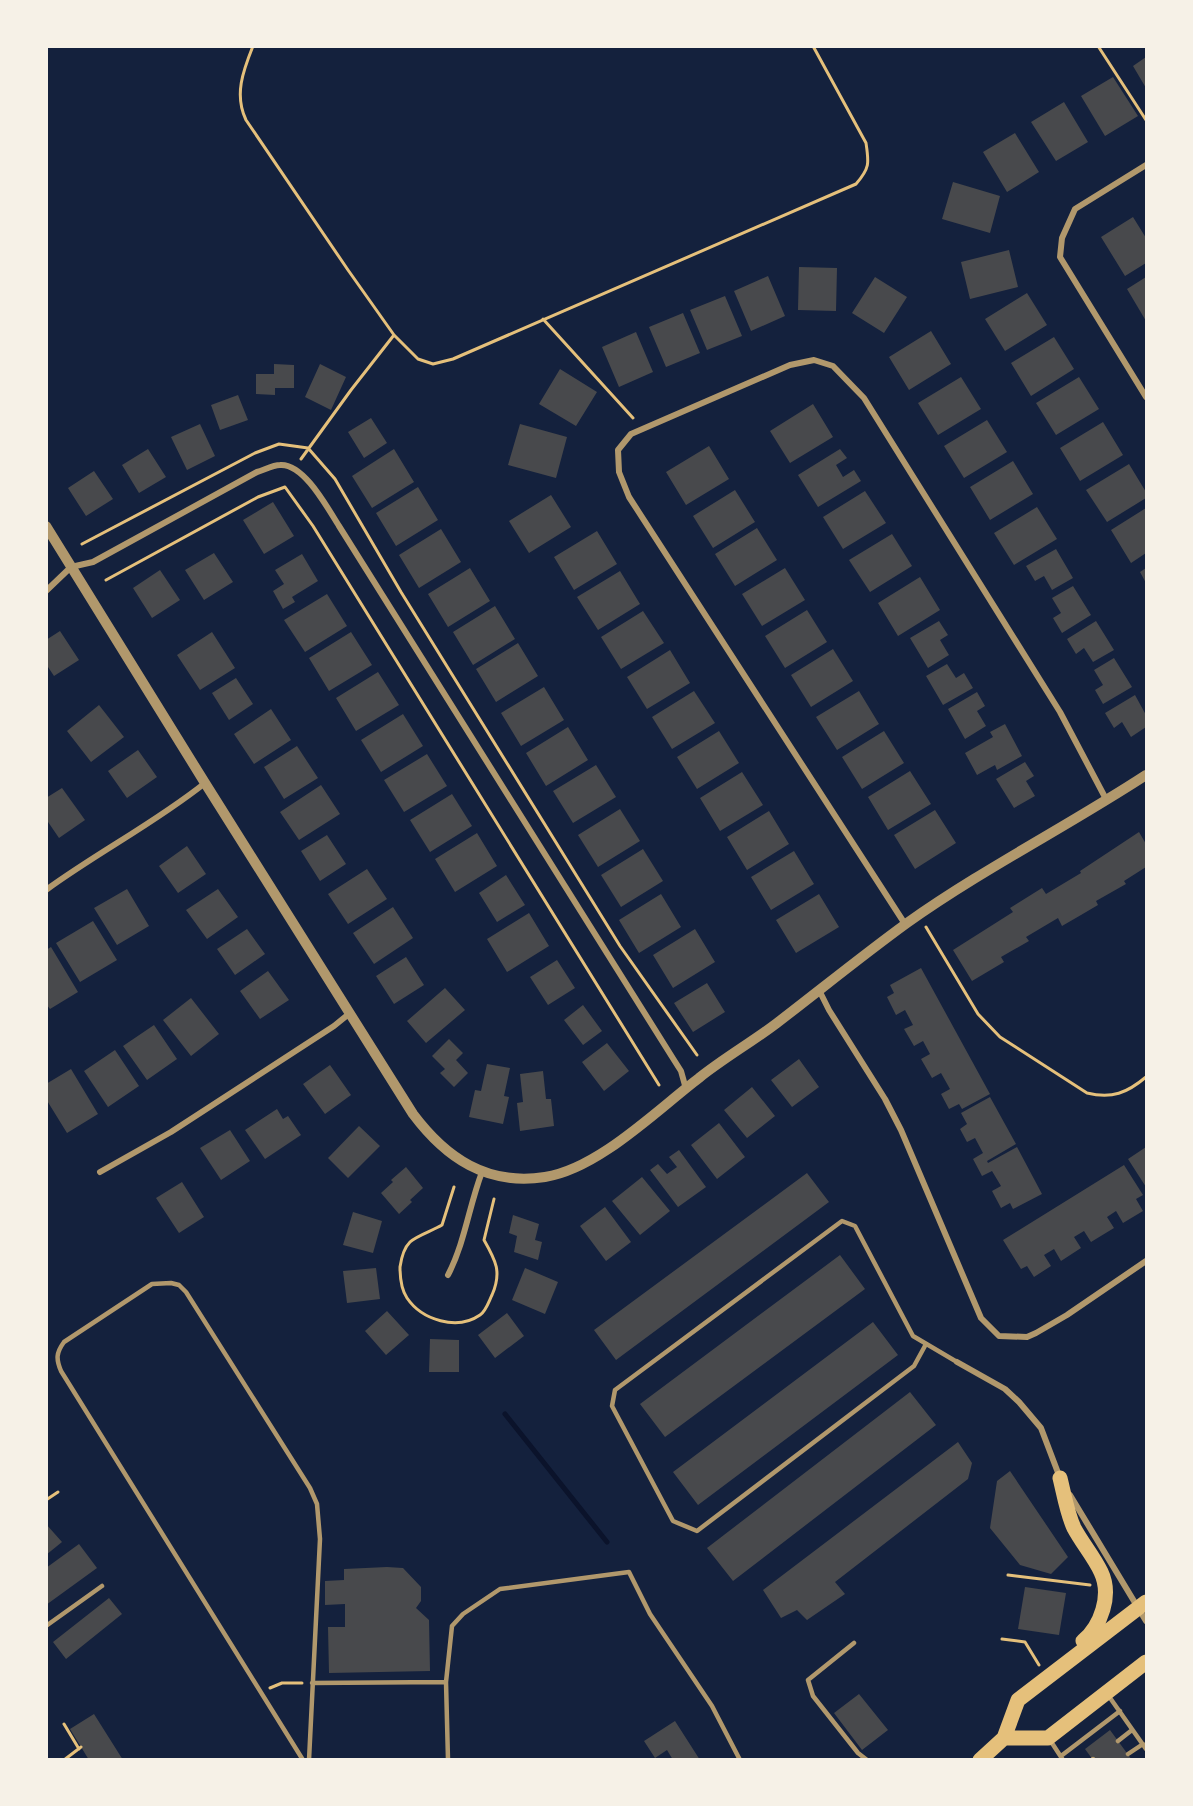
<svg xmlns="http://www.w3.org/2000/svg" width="1193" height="1806" font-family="Helvetica,sans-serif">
	<rect width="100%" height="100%" fill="#14213d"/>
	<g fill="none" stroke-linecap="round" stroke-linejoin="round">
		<!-- stream -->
		<path stroke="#0b132b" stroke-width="5" d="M505,1414L607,1542"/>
	</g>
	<!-- building -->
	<path fill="#48494c" d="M1146,57V88L1133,66Z
		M1113,77L1138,116L1105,136L1081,96Z
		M1064,102L1088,142L1056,161L1031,122Z
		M1015,133L1039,172L1007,192L983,152Z
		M953,182L1000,196L990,233L942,219Z
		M1133,217L1146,238V263L1125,276L1101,237Z
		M1009,250L1018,287L970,299L961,262Z
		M799,267L837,268L836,311L798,310Z
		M768,276L785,316L751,331L734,291Z
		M875,277L907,297L884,333L852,313Z
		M1146,277V321L1127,289Z
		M1027,293L1047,325L1005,351L985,319Z
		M725,296L742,336L707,350L690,310Z
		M683,313L700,353L666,367L649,327Z
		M931,331L951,364L909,390L889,357Z
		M636,332L653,372L619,387L602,347Z
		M1054,337L1074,369L1031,396L1011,363Z
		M274,364L294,365V388H275V395L256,394V374H274Z
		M320,364L346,377L331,410L305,397Z
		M560,369L597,392L576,426L539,404Z
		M961,377L981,409L938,435L918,403Z
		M1079,377L1099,409L1056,435L1036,403Z
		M238,395L248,420L220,430L211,405Z
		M813,404L833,437L790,463L770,431Z
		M371,418L387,443L364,458L348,432Z
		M987,420L1007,452L964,478L944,446Z
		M1103,422L1123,455L1080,481L1060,448Z
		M200,424L215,456L187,470L171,437Z
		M520,424L567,437L556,478L508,465Z
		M709,446L729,479L686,505L666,472Z
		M148,449L166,477L139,493L122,465Z
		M394,449L414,482L372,508L352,476Z
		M840,449L847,458L836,465L843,477L854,470L861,481L818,507L798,475Z
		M1013,461L1033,494L990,520L970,487Z
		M1129,464L1146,492V498L1107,522L1086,490Z
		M94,471L113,499L86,516L68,488Z
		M418,487L438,520L396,546L376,513Z
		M735,490L755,522L713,548L693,516Z
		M865,491L886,523L843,549L823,517Z
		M551,495L571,527L529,553L509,521Z
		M273,502L294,536L264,554L243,520Z
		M1037,507L1057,539L1014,565L994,533Z
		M1146,508V553L1131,563L1111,530Z
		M757,528L777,560L735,586L715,554Z
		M441,529L461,562L419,588L399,555Z
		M597,531L617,564L574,590L554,557Z
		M892,534L912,566L870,592L849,560Z
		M1056,549L1073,578L1052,590L1044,576L1035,581L1026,566Z
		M214,553L233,582L204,600L185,570Z
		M302,554L318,581L292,597L295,602L283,609L273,591L284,584L275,570Z
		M470,568L490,601L448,627L428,594Z
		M785,568L805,600L762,626L742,594Z
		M1146,568V583L1140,572Z
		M160,570L180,600L152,618L133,588Z
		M620,571L640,604L598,630L577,597Z
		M920,577L940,610L898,636L878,603Z
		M1073,586L1091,615L1062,633L1053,618L1061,613L1052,598Z
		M327,594L347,626L305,652L284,620Z
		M495,606L515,639L473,665L453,632Z
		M807,610L827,642L785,668L765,636Z
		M643,611L664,643L621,669L601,637Z
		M939,621L948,635L940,640L949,655L928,668L910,638Z
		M1096,621L1114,650L1093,662L1084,648L1076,654L1067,639Z
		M60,631L79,660L54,676L46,664V640Z
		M212,632L235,668L200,690L177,655Z
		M351,632L372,665L329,691L309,658Z
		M518,643L538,676L496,702L476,669Z
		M833,649L853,681L811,707L791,675Z
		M670,650L690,683L647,709L627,677Z
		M1114,658L1132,687L1103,704L1095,690L1103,685L1094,670Z
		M947,664L956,678L964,673L973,688L943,705L926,676Z
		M378,672L399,705L356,731L336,698Z
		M236,678L253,704L229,720L212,693Z
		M544,687L564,720L521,746L501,713Z
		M694,691L715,723L672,749L652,717Z
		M859,691L879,724L837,750L816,717Z
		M977,692L985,706L977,711L986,726L965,739L948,709Z
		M1135,695L1146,715V727L1131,737L1122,722L1114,728L1105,713Z
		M99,705L124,737L91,762L67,731Z
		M271,709L291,740L254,764L234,734Z
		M403,714L423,746L381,772L361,740Z
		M1005,724L1022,756L997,770L995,765L977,775L965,753L993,737L990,732Z
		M568,727L588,760L546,786L526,753Z
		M719,731L739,763L697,789L677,757Z
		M884,731L904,763L862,789L842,757Z
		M297,746L318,778L284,799L264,767Z
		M138,750L157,777L127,798L108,771Z
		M427,754L447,786L404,812L384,780Z
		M1025,762L1034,776L1026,781L1035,796L1014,808L996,779Z
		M596,765L616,797L573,823L553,791Z
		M910,771L931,804L888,830L868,797Z
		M742,772L763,805L720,831L700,798Z
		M321,785L340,814L299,840L280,812Z
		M62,788L85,820L59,838L46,819V798Z
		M452,794L472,826L430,852L410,820Z
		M620,809L640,841L598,867L578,835Z
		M935,810L956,843L915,869L894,835Z
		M769,811L789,844L747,870L727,837Z
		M1139,832L1146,844V867L1124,881L1126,884L1096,901L1098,905L1081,915L1062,926L1058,918L1026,937L1029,941L1001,957L1004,962L972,981L953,950L1013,912L1010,908L1042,888L1046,894L1081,873L1080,871Z
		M477,833L497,866L455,892L435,859Z
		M327,835L346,864L320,881L301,851Z
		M187,846L206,874L178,893L159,866Z
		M643,849L663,881L621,907L601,875Z
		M794,851L814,884L771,910L751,877Z
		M367,869L387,899L348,924L328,894Z
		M506,875L525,905L497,922L479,893Z
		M127,889L149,926L117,945L94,908Z
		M218,889L238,917L207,939L186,910Z
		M661,894L681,927L639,953L619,920Z
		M819,894L839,927L796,953L776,920Z
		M393,907L413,938L374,964L353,933Z
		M529,913L549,946L507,972L487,939Z
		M93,921L117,960L80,982L56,943Z
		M247,929L265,954L235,975L217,949Z
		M695,929L715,962L673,988L653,955Z
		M51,947L78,992L50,1009L46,1004V950Z
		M406,957L424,985L394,1004L376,976Z
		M557,960L575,988L548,1005L530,977Z
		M921,968L990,1094L962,1109L959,1104L949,1109L941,1094L950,1089L941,1073L932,1078L921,1059L930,1054L923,1041L914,1046L904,1029L913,1025L905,1010L896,1015L887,997L894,993L890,985Z
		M268,971L289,1000L260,1019L240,991Z
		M707,983L725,1012L693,1032L674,1003Z
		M445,988L465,1010L426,1043L407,1021Z
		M191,998L219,1034L191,1056L163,1020Z
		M583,1005L602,1031L583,1045L564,1020Z
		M154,1025L177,1059L147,1080L123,1046Z
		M449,1039L463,1053L456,1060L468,1073L454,1087L440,1073L445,1069L432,1056Z
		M607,1043L629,1071L604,1091L582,1062Z
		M115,1050L139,1086L108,1107L84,1071Z
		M799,1059L819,1087L792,1107L771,1080Z
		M487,1064L510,1068L504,1096L509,1097L503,1124L469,1117L475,1090L481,1091Z
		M330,1065L351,1095L325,1114L303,1084Z
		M71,1069L98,1114L67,1133L46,1099V1084Z
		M543,1071L546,1099H551L554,1126L520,1131L517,1103L523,1102L520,1074Z
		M752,1087L775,1116L747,1138L724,1110Z
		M990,1097L1016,1144L987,1161L988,1163L1017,1147L1042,1194L1013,1209L1010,1203L1001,1208L992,1191L1001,1186L992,1171L982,1176L973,1159L983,1153L975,1138L967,1142L960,1129L967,1124L961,1113Z
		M277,1109L283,1119L288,1116L301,1135L265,1159L245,1130Z
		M719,1123L745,1157L717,1179L691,1145Z
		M359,1126L380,1146L348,1178L328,1158Z
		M230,1130L250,1161L221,1180L200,1148Z
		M1146,1147V1187L1128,1159Z
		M679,1150L706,1187L678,1207L650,1170L658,1164L667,1174L677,1167L669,1157Z
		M1124,1165L1143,1195L1136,1199L1143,1211L1123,1223L1116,1211L1107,1217L1114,1228L1091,1242L1084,1231L1074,1237L1081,1248L1061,1261L1054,1249L1044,1255L1051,1266L1034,1277L1027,1266L1021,1269L1003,1240Z
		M406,1167L423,1188L410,1200L412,1202L399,1214L381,1193L393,1182L391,1180Z
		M807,1173L829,1202L616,1360L594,1330Z
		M642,1177L670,1211L640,1235L612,1201Z
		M182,1182L204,1217L179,1233L156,1198Z
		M605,1207L631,1242L606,1261L580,1226Z
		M353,1212L382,1221L373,1253L343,1245Z
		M513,1215L539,1224L535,1240L542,1242L538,1260L514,1252L517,1236L509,1233Z
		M840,1255L865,1289L665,1437L640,1404Z
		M376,1268L380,1299L347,1303L343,1271Z
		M525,1268L558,1282L545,1314L512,1300Z
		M387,1311L409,1335L386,1355L365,1331Z
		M507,1313L524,1336L495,1358L478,1335Z
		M873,1322L898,1355L698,1505L673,1472Z
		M430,1339L459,1340V1372H429Z
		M910,1392L936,1425L733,1581L707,1548Z
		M958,1442L972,1463L968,1479L835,1582L845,1594L807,1620L797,1610L781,1618L763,1590Z
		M1010,1471L1068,1557L1051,1574L1020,1565L990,1528L997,1481Z
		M46,1524L62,1542L46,1555Z
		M79,1544L97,1568L46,1605V1568Z
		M387,1567L403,1568L421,1587V1601L416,1608L429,1620L430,1671L329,1673L328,1627H345V1604L325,1605V1581L344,1580V1569Z
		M1025,1587L1066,1593L1059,1635L1018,1629Z
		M109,1598L122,1614L66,1659L53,1642Z
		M859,1694L888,1730L862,1750L834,1713Z
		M94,1714L123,1760H89L70,1729Z
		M675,1721L700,1760H673L667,1750L655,1758L644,1741Z
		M1110,1730L1132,1760H1093L1085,1749Z"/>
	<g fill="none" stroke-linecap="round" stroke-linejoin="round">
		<!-- path -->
		<path stroke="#e5c07b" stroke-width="3" d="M253,46C243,71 234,95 246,120L348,270L394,335L418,359L433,364L453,359L856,184C870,168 869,163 866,143L813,46
			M1098,46L1146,120
			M543,319L633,418
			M301,459L351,390L394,335
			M82,544L255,453L279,444L308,448L335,479L401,592L620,946L697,1055
			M106,580L258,497L285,487L313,526L659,1085
			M926,927L978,1014L1000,1037L1087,1093C1112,1099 1127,1093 1146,1077
			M454,1187L442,1225C434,1230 416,1236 410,1242C404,1248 401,1260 400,1267C400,1278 401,1289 407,1298C422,1320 457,1331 480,1315C486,1311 489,1301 492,1295C502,1272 496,1261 484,1240L494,1199
			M46,1500L58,1492
			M1008,1575L1090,1585
			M1002,1639L1025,1642L1039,1665
			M270,1688L282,1683H302
			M64,1724L79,1749
			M64,1760L81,1747"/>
		<!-- service -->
		<path stroke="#b1986c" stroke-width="4.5" d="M926,1344L914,1366L697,1531L673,1521L612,1406L615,1390L842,1221L855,1226L913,1336L957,1362
			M46,1626L102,1586
			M854,1643L808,1680L813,1696L858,1753L867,1760
			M312,1683L446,1682
			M1108,1695L1146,1749
			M1050,1740L1063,1760
			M1118,1741L1132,1730
			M1128,1754L1143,1744
			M1061,1756L1120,1711
			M303,1760L61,1371C56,1359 56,1353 64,1342L152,1284L171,1283L179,1285L186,1292L310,1488L317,1504L320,1539L309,1760
			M448,1760L446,1682L452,1626L463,1614L500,1589L629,1572L650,1614L712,1706L740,1760
			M1093,1760V1759"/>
		<!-- minor -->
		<path stroke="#b1986c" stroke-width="6" d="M1146,165L1075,209L1062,238L1060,257L1146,397
			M46,591L71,567L93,562L257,472C264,470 273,465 280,465C304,463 328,509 339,526L674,1060L681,1071L686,1089
			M46,890C98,852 155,823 205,783
			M905,924L629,497L619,472L618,450L631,434L790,365L814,360L833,366L864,398L1060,712L1107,801
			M819,990L829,1010L885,1099L901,1130L981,1318L999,1336L1027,1337L1036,1333L1067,1315L1146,1261
			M100,1172L171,1132L334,1026L350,1013
			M448,1275C465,1242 469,1206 482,1172
			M957,1362L1005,1389L1019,1402L1041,1428L1060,1478
			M1070,1495L1146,1621"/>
		<!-- tertiary -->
		<path stroke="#b1986c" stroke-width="10" d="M46,526L205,783L413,1114C446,1158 487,1186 545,1177C598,1169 657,1110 699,1078C724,1058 752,1042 777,1023C820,990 863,955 907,923C983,869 1068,826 1146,775"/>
		<!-- primary -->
		<path stroke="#e5c07b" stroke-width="15" d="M1060,1478C1064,1494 1067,1513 1074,1528C1082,1543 1094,1557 1101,1572C1112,1595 1101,1626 1083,1641
			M1004,1738H1048L1146,1662
			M980,1760L1004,1738L1018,1700L1146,1602"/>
	</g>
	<!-- border -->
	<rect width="1193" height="1806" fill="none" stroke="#f6f1e7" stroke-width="96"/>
</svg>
